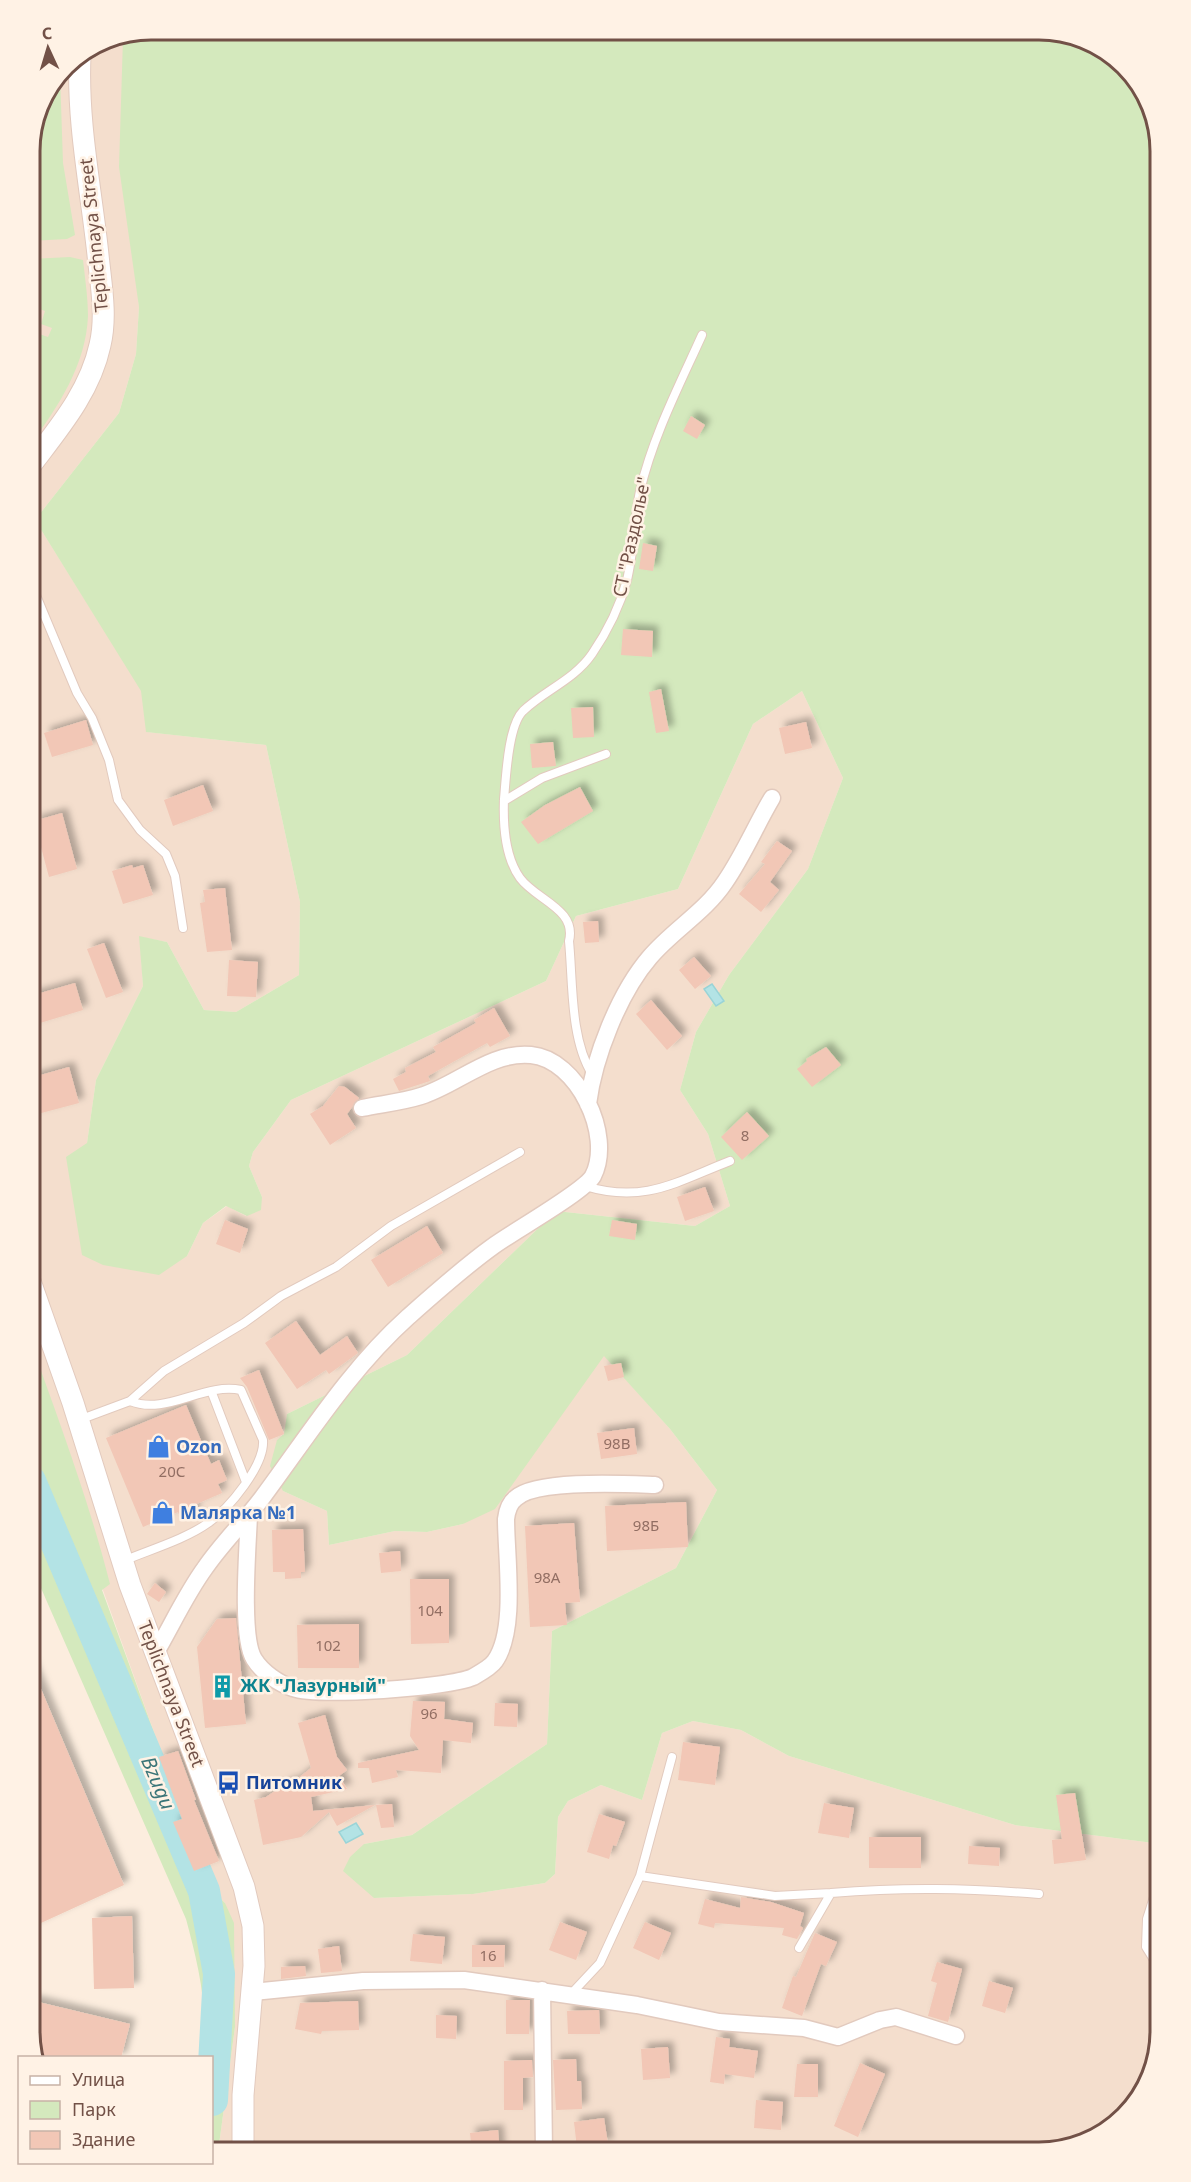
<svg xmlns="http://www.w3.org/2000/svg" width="1191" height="2182" font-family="'Noto Sans',sans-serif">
	<defs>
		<filter id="shadow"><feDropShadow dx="5.5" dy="-5.5" stdDeviation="3" flood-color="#0004"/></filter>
	</defs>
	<rect width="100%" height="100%" fill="#fcedde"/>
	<!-- residential -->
	<path fill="#f4decd" d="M124,36L139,307L136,354L119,413L35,520L142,691L147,732L266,745L300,902L299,975L236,1012L204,1010L167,942L140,937L143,986L96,1080L87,1143L187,1256L203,1223L227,1206L246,1216L262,1197L249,1166L253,1152L291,1100L546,981L576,916L678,889L753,724L802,691L843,778L808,869L729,975L696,1032L680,1090L708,1134L730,1206L695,1226L556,1211L407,1355L287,1414L283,1491L327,1511L329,1545L395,1531L427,1532L463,1524L604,1355L670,1429L717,1490L676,1568L552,1631L547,1744L412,1835L364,1844L374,1898L473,1894L545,1883L555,1874L558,1817L568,1801L601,1785L642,1800L662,1733L693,1721L741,1730L789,1756L1015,1825L1161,1844V2031L1140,2098L1086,2143L1039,2152H218L235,2027L225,1903L205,1883L168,1811L159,1746L30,1387V144L42,98L66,65L105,39Z"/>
	<!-- green -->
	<path fill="#d4e9bd" d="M152,30H1048L1107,51L1152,105L1161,152V1844L1015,1825L789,1756L741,1730L693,1721L662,1733L642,1800L601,1785L568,1801L558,1817L555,1874L545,1883L473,1894L374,1898L343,1871L350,1857L364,1844L412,1835L547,1744L552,1631L676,1568L717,1490L670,1429L604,1356L495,1509L463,1524L427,1532L395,1531L329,1545L327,1511L283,1491L270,1466L277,1440L284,1434L287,1414L407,1355L556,1211L695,1226L730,1206L708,1134L680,1090L696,1032L729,975L808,869L843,778L802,691L753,724L678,889L576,916L546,981L291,1100L253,1152L249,1166L262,1197L261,1210L247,1216L226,1206L203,1223L187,1256L159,1275L103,1265L82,1255L66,1157L87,1143L96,1080L143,986L139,936L167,942L204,1010L236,1012L299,975L300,902L266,745L146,732L141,691L35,520L119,413L136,354L139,307L119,167L123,38L124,36Z
		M60,74L63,163L75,235L67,239L30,241V144L42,98Z
		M70,257L83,260C85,278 88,298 88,316C86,365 58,407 30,445V344L33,338L30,331L48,337L52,328L41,324L45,311L30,305V259Z
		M30,1340C59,1421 89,1501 110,1584L102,1590L159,1746L168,1811L205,1883L225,1903L234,1923L235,2027L218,2152H212V2058L201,2057C210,2011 198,1964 186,1919L30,1563Z"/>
	<!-- water -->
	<path fill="#b3e3e5" stroke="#9ad4d7" stroke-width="1.5" d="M712,984L724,1001L716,1006L704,989Z
		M356,1823L363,1834L346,1843L339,1832Z"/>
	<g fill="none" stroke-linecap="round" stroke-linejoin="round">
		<!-- river -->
		<path stroke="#b3e3e5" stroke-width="32" d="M30,1481L204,1891L219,1974L212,2100"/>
	</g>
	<!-- building -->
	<path fill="#f2c7b6" filter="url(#shadow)" d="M691,416L705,425L697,439L683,431Z
		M643,543L657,546L653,571L639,569Z
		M623,629L653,631L652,657L621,655Z
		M661,689L669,731L656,733L649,692Z
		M593,707L594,737L573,738L571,708Z
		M86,720L93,745L52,757L44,733Z
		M806,722L812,748L785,754L779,728Z
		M553,742L556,766L532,768L530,744Z
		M203,785L213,811L173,826L164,800Z
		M580,787L593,811L538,844L521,822L545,805Z
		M62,813L77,869L49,877L34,821Z
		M777,841L792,851L770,882L779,890L761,912L739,894L765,864L761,862Z
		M132,865L133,868L143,865L153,895L123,904L112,871Z
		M225,888L232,950L207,952L200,903L205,902L203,890Z
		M598,921L599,942L585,943L583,922Z
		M104,943L123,992L106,998L87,949Z
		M694,957L711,976L695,989L679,970Z
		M229,960L258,962L256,997L227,996Z
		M75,983L83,1010L30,1026V996Z
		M651,1000L682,1036L667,1050L636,1014Z
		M494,1008L510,1036L490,1047L487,1043L428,1076L430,1081L399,1091L393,1079L406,1072L405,1068L436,1052L433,1047L476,1023L474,1020Z
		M826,1047L841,1065L812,1087L797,1069L807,1061L806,1059Z
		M69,1067L79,1103L30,1116V1078Z
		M339,1086L345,1087L359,1098L347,1114L356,1128L330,1145L310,1114L323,1106Z
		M747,1112L769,1136L742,1160L721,1137Z
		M705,1187L714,1211L685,1221L677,1197Z
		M225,1220L248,1229L240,1253L216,1244Z
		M612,1220L637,1224L635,1240L609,1236Z
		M427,1226L443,1253L388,1287L371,1260Z
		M296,1321L320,1355L347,1336L358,1353L329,1374L326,1370L297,1389L265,1343Z
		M621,1363L624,1377L608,1381L604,1366Z
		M259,1370L284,1434L269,1440L247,1387L240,1378Z
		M186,1405L211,1464L219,1460L227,1480L218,1484L222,1493L192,1506L196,1515L182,1521L178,1512L143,1527L106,1438Z
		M634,1428L637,1454L601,1459L597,1433Z
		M686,1502L688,1547L607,1551L605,1506Z
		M574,1523L580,1602L565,1603L567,1625L530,1627L525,1526Z
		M303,1529L305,1572H301V1578L285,1579V1572H273L272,1530Z
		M400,1551L401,1571L381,1573L379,1553Z
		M410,1579H449V1643L411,1644Z
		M155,1583L166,1592L159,1602L147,1594Z
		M236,1618L246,1724L205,1728L197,1647L217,1619Z
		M359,1624V1668H298L297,1625Z
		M30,1663L124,1885L30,1928Z
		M413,1701L445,1702L444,1719L473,1723L471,1743L443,1740L441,1773L396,1770L398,1777L372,1783L369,1768H358V1763L419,1750L410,1736Z
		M495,1703L518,1704L517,1727L494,1726Z
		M325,1715L337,1757L347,1770L339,1776L347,1789L311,1797L313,1811L375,1805L337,1826L329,1812L301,1837L263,1845L254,1800L266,1797L290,1781L292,1783L311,1768L298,1723Z
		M683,1742L720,1747L715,1785L678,1780Z
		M178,1751L196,1800H194L219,1861L194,1871L173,1822L182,1819L159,1757Z
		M1075,1793L1086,1860L1054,1864L1052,1840L1062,1839L1056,1795Z
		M824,1803L854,1808L849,1838L818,1833Z
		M392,1804L394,1827L381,1828L376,1805Z
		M599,1814L625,1822L616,1846L613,1845L609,1859L587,1852Z
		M869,1837H921V1868H869Z
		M969,1846L1000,1848L999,1866L968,1864Z
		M741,1897L771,1902L804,1913L800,1926L803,1928L797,1939L782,1935L784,1928L715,1923L714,1928L698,1924L705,1899L740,1908Z
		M132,1916L134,1988L94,1989L92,1918Z
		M560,1922L587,1932L576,1960L549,1950Z
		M645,1922L671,1933L659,1960L633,1948Z
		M815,1933L837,1942L826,1966L821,1964L802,2016L782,2008L793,1976L796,1977Z
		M413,1934L445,1937L442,1964L410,1961Z
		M472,1945H505L504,1967H472Z
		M339,1946L342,1971L321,1973L318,1949Z
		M937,1962L962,1969L948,2022L928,2016L937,1983L931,1981Z
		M305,1966L306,1976L281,1979V1967Z
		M989,1981L1013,1988L1005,2013L982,2006Z
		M30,2000L130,2024L121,2058H35L30,2031Z
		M506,2000H530L529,2034H506Z
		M358,2001L359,2030L322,2031L321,2034L295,2029L300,2003Z
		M599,2010L600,2034H568L567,2011Z
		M436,2015L457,2016L456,2039L436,2038Z
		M716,2037L730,2039L729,2047L758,2051L754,2078L725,2074L724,2084L710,2082Z
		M668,2047L670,2078L643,2080L641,2049Z
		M576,2059L577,2081H581L582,2109L556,2110L553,2060Z
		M529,2060H532L533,2077L523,2078V2110H504V2061Z
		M860,2063L885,2074L858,2137L834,2126Z
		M797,2064H818V2097H794Z
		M756,2100L783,2102L781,2130L754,2128Z
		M604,2118L608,2144L577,2148L574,2122Z
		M498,2130L500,2152H472L470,2133Z"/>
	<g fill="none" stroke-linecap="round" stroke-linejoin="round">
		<defs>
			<path id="service" d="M30,581L77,693L92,718L109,760L118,800L140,830L166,854L175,876L183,928
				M504,801L542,778L606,754
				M592,1074C570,1039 573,981 569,941C577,909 536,900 520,878C505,857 503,824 504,799C506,778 508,726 523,711C545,690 574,680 592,654C607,632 620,606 627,580C634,551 634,520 640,491C653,436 679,386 702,335
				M585,1186C644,1204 676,1182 730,1161
				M212,1393L246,1482
				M79,1420L130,1401L164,1371L244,1323L281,1296L336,1267L391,1226L520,1152
				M123,1561C149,1550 186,1539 208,1523C229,1509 265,1465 263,1440L241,1390C204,1382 166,1416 130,1401
				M640,1876L775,1896L831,1893
				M799,1948L831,1893C904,1887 966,1888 1039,1894
				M1161,1971L1146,1947L1147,1919L1161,1875
				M571,1994L600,1963L640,1876L672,1757"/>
			<path id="minor" d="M588,1104C594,1057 619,993 650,957C673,930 705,912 725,882C743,856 756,825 772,798
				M249,1515C248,1544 240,1637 254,1659C262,1672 279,1684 293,1688C318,1697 448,1688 473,1677C480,1673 491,1667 495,1661C517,1630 506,1557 506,1519C507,1511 509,1503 516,1498C537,1479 626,1484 655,1485
				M155,1654C172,1625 186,1594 205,1568C222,1543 244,1522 262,1498C308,1436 350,1369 408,1317C435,1293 463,1268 492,1247C512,1232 584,1192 593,1176C614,1135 577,1059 531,1055C491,1051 457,1085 421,1096C402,1102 381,1104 362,1108
				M542,1990L544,2152
				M253,1992L363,1981L464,1980L637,2005L719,2022L804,2028L838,2037L880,2020L896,2017L956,2036
				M1137,2101L1141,2096"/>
			<path id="tertiary" d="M30,466C58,429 90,392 100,345C107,316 101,285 98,255C91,189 77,122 80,56
				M30,1281L73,1403L130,1585L244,1887L253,1926L254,1966L243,2095V2152"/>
		</defs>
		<!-- service casing -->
		<use href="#service" stroke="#e2cabe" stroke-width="10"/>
		<!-- minor casing -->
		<use href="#minor" stroke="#e2cabe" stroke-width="19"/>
		<!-- tertiary casing -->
		<use href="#tertiary" stroke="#e2cabe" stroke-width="23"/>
		<!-- service -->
		<use href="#service" stroke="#fff" stroke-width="8"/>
		<!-- minor -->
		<use href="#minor" stroke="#fff" stroke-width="16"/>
		<!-- tertiary -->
		<use href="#tertiary" stroke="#fff" stroke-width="21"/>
	</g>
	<!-- icons -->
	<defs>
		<symbol id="shop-bare" viewBox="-9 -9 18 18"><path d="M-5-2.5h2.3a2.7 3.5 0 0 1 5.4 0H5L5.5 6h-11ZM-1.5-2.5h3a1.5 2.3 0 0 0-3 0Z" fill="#3f7fe0" stroke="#fff2e5" stroke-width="2.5" paint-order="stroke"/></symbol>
		<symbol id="building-bare" viewBox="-9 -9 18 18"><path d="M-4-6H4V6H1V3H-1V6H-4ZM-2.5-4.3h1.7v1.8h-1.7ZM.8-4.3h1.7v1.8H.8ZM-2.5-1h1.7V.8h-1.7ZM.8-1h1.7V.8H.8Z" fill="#0f9aa8" stroke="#fff2e5" stroke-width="2.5" paint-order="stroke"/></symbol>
		<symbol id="bus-bare" viewBox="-9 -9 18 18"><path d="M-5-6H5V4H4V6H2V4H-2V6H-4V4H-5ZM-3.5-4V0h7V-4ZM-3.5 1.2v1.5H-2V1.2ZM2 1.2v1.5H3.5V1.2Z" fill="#1a4fb4" stroke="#fff2e5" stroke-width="2.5" paint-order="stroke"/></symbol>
	</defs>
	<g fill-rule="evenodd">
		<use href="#shop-bare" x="142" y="1430" width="33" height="33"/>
		<use href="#shop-bare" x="146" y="1496" width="33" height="33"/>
		<use href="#building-bare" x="206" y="1670" width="33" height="33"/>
		<use href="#bus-bare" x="212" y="1766" width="33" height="33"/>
	</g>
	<g text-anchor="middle" stroke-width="5" stroke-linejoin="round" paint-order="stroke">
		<!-- number labels -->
		<g font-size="15" fill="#926e63">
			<text x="745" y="1141">8</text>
			<text x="617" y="1449">98В</text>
			<text x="172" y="1477">20С</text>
			<text x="646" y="1531">98Б</text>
			<text x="547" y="1583">98А</text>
			<text x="430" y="1616">104</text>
			<text x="328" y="1651">102</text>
			<text x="429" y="1719">96</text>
			<text x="488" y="1961">16</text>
		</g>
		<!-- street labels -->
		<g font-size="18" fill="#725147" stroke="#fff2e5">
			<text transform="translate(94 235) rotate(-96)" y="6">Teplichnaya Street</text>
			<text transform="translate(632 537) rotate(-78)" y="6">СТ "Раздолье"</text>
			<text transform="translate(171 1694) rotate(69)" y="6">Teplichnaya Street</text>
		</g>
		<!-- shop labels -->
		<g font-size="18" font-weight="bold" fill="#366cbe" stroke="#fff2e5" text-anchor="start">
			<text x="176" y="1453">Ozon</text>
			<text x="180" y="1519">Малярка №1</text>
		</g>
		<!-- culture labels -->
		<g font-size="18" font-weight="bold" fill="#0d838f" stroke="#fff2e5" text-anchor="start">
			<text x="240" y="1692">ЖК "Лазурный"</text>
		</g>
		<!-- transit labels -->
		<g font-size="18" font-weight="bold" fill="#164399" stroke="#fff2e5" text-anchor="start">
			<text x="246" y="1789">Питомник</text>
		</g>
		<!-- water labels -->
		<g font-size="20" font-style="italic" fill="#3b7578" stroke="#fff2e5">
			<text transform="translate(158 1783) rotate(67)" y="7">Bzugu</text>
		</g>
	</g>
	<!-- crop -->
	<path d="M0 0H1191V2182H0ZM151 40H1039A111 111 0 0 1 1150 151V2031A111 111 0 0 1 1039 2142H151A111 111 0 0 1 40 2031V151A111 111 0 0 1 151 40Z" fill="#fff2e5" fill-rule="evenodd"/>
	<path fill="none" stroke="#725147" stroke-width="3" d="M151 40H1039A111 111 0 0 1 1150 151V2031A111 111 0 0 1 1039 2142H151A111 111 0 0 1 40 2031V151A111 111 0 0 1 151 40Z"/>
	<!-- legend -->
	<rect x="18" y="2056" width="195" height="108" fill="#fff2e5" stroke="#c7b2a6" stroke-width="1.5"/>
	<rect x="30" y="2076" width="30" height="9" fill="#ffffff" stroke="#c7b2a6" stroke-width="1.5"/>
	<text x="72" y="2086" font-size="18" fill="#725147">Улица</text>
	<rect x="30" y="2101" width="30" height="18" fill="#d4e9bd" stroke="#c7b2a6" stroke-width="1.5"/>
	<text x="72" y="2116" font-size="18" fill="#725147">Парк</text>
	<rect x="30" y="2131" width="30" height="18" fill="#f2c7b6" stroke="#c7b2a6" stroke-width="1.5"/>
	<text x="72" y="2146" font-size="18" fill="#725147">Здание</text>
	<!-- north arrow -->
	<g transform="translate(48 48) rotate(356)" stroke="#fff2e5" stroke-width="4.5" paint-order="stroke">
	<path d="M0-4.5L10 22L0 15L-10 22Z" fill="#725147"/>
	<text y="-9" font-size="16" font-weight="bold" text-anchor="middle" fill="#725147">С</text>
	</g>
</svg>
